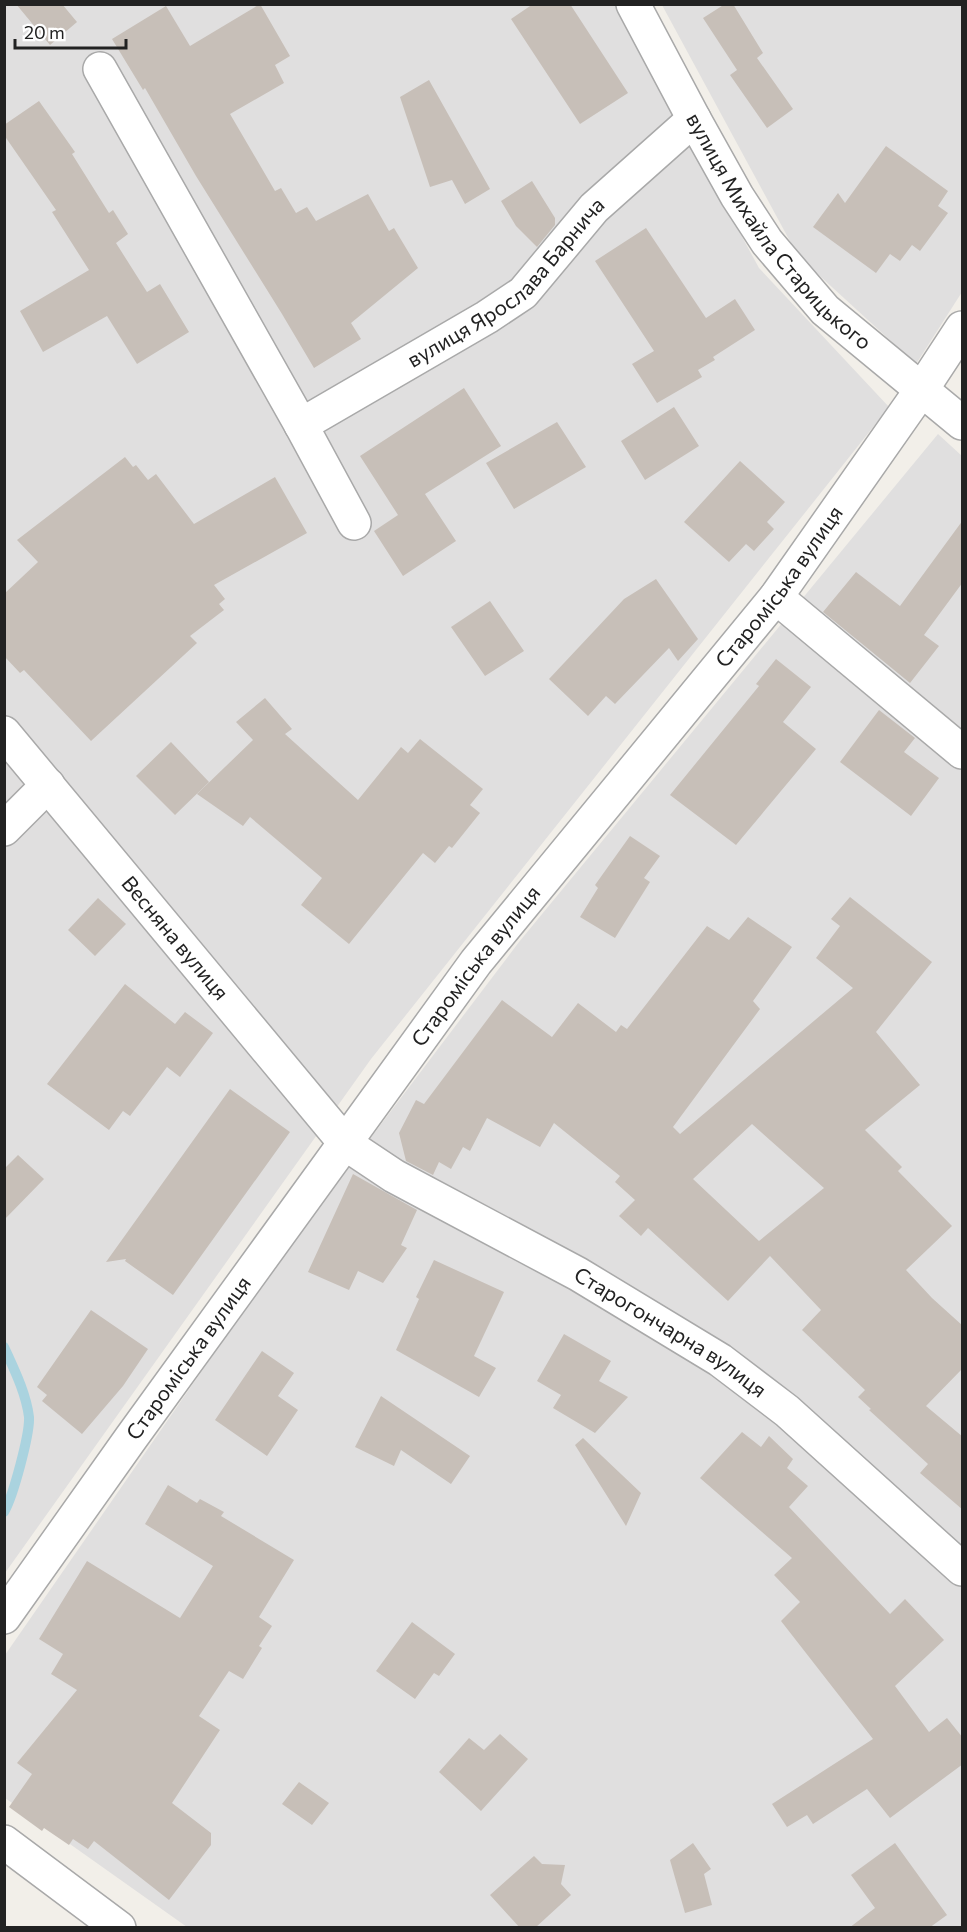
<svg xmlns="http://www.w3.org/2000/svg" width="967" height="1932" font-family="Commissioner,sans-serif">
	<rect width="100%" height="100%" fill="#f2efe9"/>
	<!-- residential -->
	<path fill="#e0dfdf" d="M5,5H616L759,268L889,407L371,1059L5,1573Z
		M662,5H962V292L916,364L798,256Z
		M938,434L962,456V1927H187L5,1798V1655L285,1251L519,942Z"/>
	<g fill="none" stroke-linecap="round" stroke-linejoin="round">
		<!-- stream -->
		<path stroke="#aad3df" stroke-width="10" d="M4,1347C14,1369 26,1393 29,1417C30,1434 13,1497 4,1512"/>
	</g>
	<!-- building -->
	<path fill="#c7bfb8" fill-rule="evenodd" d="M16,4H62L77,22L50,45Z
		M260,4L290,56L275,65L284,83L230,114L275,191L281,188L296,213L307,207L316,221L368,194L389,231L394,228L418,268L351,323L361,339L314,368L282,314L196,176L145,88L143,90L112,39L166,6L190,46Z
		M533,4H570L628,93L580,124L511,19Z
		M725,4H733L763,53L757,58L793,109L767,128L730,75L737,70L703,18Z
		M429,80L490,189L465,204L452,180L430,187L400,97Z
		M39,101L75,152L72,154L109,213L113,210L128,234L116,243L147,292L160,284L189,332L137,364L107,316L43,352L20,311L89,270L52,212L56,210L4,135V125Z
		M886,146L948,191L938,206L948,213L920,251L912,245L900,261L890,254L876,273L813,227L838,193L845,203Z
		M532,181L555,218V225L537,247L516,226L501,201Z
		M646,228L706,318L735,299L755,330L713,357L715,360L698,370L702,377L657,403L632,364L654,351L595,261Z
		M464,388L501,446L425,494L456,541L403,576L374,531L398,515L360,456Z
		M674,407L699,446L645,480L621,441Z
		M557,422L586,467L514,509L486,463Z
		M125,457L133,467L136,465L148,480L156,474L194,524L275,477L307,533L214,585L225,599L219,604L224,610L190,636L197,643L91,741L24,670L20,673L4,656V594L38,562L17,540Z
		M740,461L785,502L767,522L774,529L754,551L746,544L729,562L684,522Z
		M963,520V582L924,635L939,646L910,683L823,612L856,572L900,606Z
		M656,579L698,639L678,661L669,648L615,704L606,696L588,716L549,679L624,599Z
		M490,601L524,651L485,676L451,627Z
		M776,659L811,687L783,722L816,749L736,845L670,795L759,686L756,684Z
		M265,698L292,729L285,734L358,800L401,747L408,753L420,739L483,789L470,805L480,813L452,848L449,846L435,863L423,853L349,944L301,905L322,878L250,817L243,826L197,794L253,740L236,722Z
		M879,710L915,738L904,752L939,778L911,816L840,762Z
		M171,742L209,782L175,815L136,776Z
		M630,836L660,856L644,878L650,882L615,938L580,917L598,888L595,885Z
		M850,897L932,962L876,1032L920,1085L865,1130L902,1167L898,1171L952,1226L906,1270L932,1298L963,1326V1368L926,1406L963,1437V1510L920,1473L928,1464L869,1410L871,1409L858,1397L865,1390L802,1330L821,1310L770,1256L728,1301L648,1228L641,1236L619,1216L635,1200L615,1182L620,1176L554,1123L540,1147L487,1118L470,1151L463,1147L451,1169L439,1162L433,1175L406,1161L399,1133L416,1100L424,1104L502,1000L552,1037L578,1003L616,1032L621,1025L627,1029L707,926L729,940L748,917L792,947L753,1001L760,1009L673,1127L680,1134L853,988L816,958L840,926L831,919ZM752,1124L824,1188L759,1241L693,1179Z
		M98,898L126,924L95,956L68,930Z
		M125,984L175,1024L185,1012L213,1033L180,1077L167,1067L130,1116L123,1111L109,1130L47,1084Z
		M230,1089L290,1132L173,1295L125,1261L126,1259L106,1262Z
		M18,1155L44,1179L4,1220V1169Z
		M353,1174L417,1210L401,1245L407,1248L383,1283L358,1271L349,1290L308,1272Z
		M434,1260L504,1292L474,1356L496,1368L479,1397L396,1350L419,1299L416,1297Z
		M91,1310L148,1349L123,1386L82,1434L42,1401L47,1395L37,1387Z
		M564,1334L611,1361L599,1381L628,1397L595,1433L553,1408L561,1395L537,1381Z
		M262,1351L294,1373L278,1396L298,1410L267,1456L215,1420Z
		M381,1396L470,1456L451,1484L401,1450L394,1466L355,1447Z
		M742,1432L761,1447L769,1436L793,1459L787,1468L808,1486L789,1507L890,1614L905,1599L944,1640L895,1686L929,1732L947,1718L963,1738V1764L890,1818L867,1789L813,1824L807,1815L787,1827L772,1804L873,1739L781,1621L800,1602L774,1575L792,1558L700,1478Z
		M583,1438L641,1493L626,1526L575,1445Z
		M168,1485L197,1503L200,1499L224,1512L221,1516L294,1560L259,1617L272,1626L259,1646L262,1648L243,1679L229,1671L199,1716L220,1730L172,1803L211,1833V1845L169,1900L94,1841L88,1849L73,1839L69,1845L44,1828L42,1831L9,1807L32,1774L17,1763L77,1690L51,1674L63,1654L39,1639L87,1561L180,1618L213,1566L145,1524Z
		M412,1622L455,1654L439,1676L434,1673L415,1699L376,1671Z
		M500,1734L528,1759L481,1811L439,1772L469,1738L484,1750Z
		M299,1782L329,1803L312,1825L282,1804Z
		M693,1843L711,1869L704,1874L712,1905L685,1913L670,1860Z
		M895,1843L947,1915L929,1928H849L875,1908L851,1875Z
		M534,1856L542,1864L565,1865L561,1884L571,1895L535,1928H520L490,1895Z"/>
	<g fill="none" stroke-linecap="round" stroke-linejoin="round">
		<defs>
			<g id="minor">
				<path id="s1" d="M633,4L694,119L737,196L767,242L825,310L962,423"/>
				<path d="M100,69L301,425L354,523"/>
				<path id="s2" d="M301,425L487,317L523,293L594,208L694,119"/>
				<path d="M776,597L962,752"/>
				<path id="s3" d="M4,733L346,1144L394,1176L578,1274L720,1360L787,1411L962,1569"/>
				<path d="M4,829L48,785"/>
				<path id="s4" d="M4,1617L131,1438L476,962L776,597L922,389L962,328"/>
				<path d="M4,1842L119,1928"/>
			</g>
		</defs>
		<!-- minor casing -->
		<use href="#minor" stroke="#a9a9a9" stroke-width="36"/>
		<!-- minor -->
		<use href="#minor" stroke="#fff" stroke-width="33"/>
	</g>
	<g text-anchor="middle" stroke-width="4.5" stroke-linejoin="round" paint-order="stroke">
		<!-- street labels -->
		<g font-size="21" fill="#222" stroke="#fff">
			<text dy="7" stroke="none"><textPath href="#s1" startOffset="272">вулиця Михайла Старицького</textPath></text>
			<text dy="7" stroke="none"><textPath href="#s2" startOffset="252">вулиця Ярослава Барнича</textPath></text>
			<text dy="7" stroke="none"><textPath href="#s4" startOffset="1290">Староміська вулиця</textPath></text>
			<text dy="7" stroke="none"><textPath href="#s3" startOffset="267">Весняна вулиця</textPath></text>
			<text dy="7" stroke="none"><textPath href="#s4" startOffset="804">Староміська вулиця</textPath></text>
			<text dy="7" stroke="none"><textPath href="#s3" startOffset="910">Старогончарна вулиця</textPath></text>
			<text dy="7" stroke="none"><textPath href="#s4" startOffset="318">Староміська вулиця</textPath></text>
		</g>
	</g>
	<!-- border -->
	<rect width="967" height="1932" fill="none" stroke="#222222" stroke-width="12"/>
	<!-- scale -->
	<path d="M15 39v9h111v-9" fill="none" stroke="#222222" stroke-width="3"/>
	<text x="24" y="39" font-size="18" fill="#222222" stroke="#ffffff" stroke-width="4.5" paint-order="stroke">20 m</text>
</svg>
